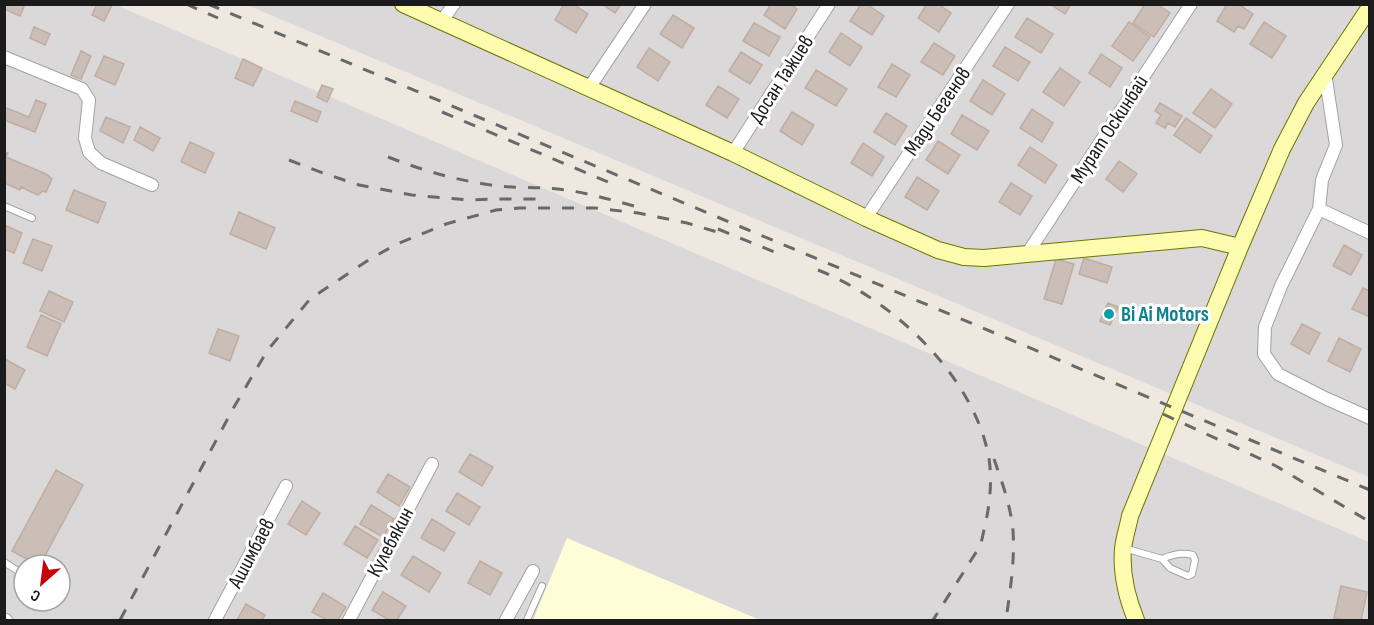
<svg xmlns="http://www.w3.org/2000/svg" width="1374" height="625" font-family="'Sofia Sans Condensed',sans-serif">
	<rect width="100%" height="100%" fill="#eee8e0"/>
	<!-- residential -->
	<path fill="#dad8d8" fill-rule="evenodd" d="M4,5H116L1369,542V620H5ZM24,565H60V601H24Z
		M247,5H1369V477Z"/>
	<!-- education -->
	<path fill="#fffdd8" d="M567,538L760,620H533Z"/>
	<!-- building -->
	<path fill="#cabeb6" stroke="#c0ada2" stroke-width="1.5" d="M4,4H25L20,16L4,9Z
		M97,4L112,5L104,21L92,15Z
		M564,4H573L588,14L576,33L555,20Z
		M602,4H621L615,13Z
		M771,4H790L797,9L785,29L764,15Z
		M861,4H866L884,16L872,35L850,21Z
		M927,4H938L951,13L939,32L918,18Z
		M1050,4H1071L1065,14Z
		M1145,4H1157L1170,13L1154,37L1133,23Z
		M1227,4H1238L1253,14L1244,29L1238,26L1234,32L1217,21Z
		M673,15L694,28L682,48L660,34Z
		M1027,18L1053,34L1041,53L1015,37Z
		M1129,22L1150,37L1133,61L1112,46Z
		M1264,22L1286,36L1272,58L1250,44Z
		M754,23L780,37L769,56L743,41Z
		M34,27L50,34L45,45L30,38Z
		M841,33L862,47L850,66L829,52Z
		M934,43L955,56L943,75L921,62Z
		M1005,47L1030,62L1018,81L993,66Z
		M649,48L670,62L658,81L637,67Z
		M81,51L91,56L81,79L71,75Z
		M741,52L762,65L750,84L729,71Z
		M1101,54L1122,68L1110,87L1089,73Z
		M104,56L124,64L115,85L95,76Z
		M243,59L262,68L253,86L235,78Z
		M892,64L910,75L896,97L878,87Z
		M1060,68L1080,82L1064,106L1043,92Z
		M816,70L847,89L836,106L805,88Z
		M983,80L1005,94L992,115L970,101Z
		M322,85L333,89L327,102L317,97Z
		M718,86L739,99L727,118L706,105Z
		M1211,89L1232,104L1215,128L1193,113Z
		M36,100L46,104L35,132L4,120V107L29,117Z
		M295,101L321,112L317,122L291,111Z
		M1160,103L1182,116L1175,127L1168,123L1165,128L1156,123L1161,115L1155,111Z
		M1032,109L1053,123L1042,142L1020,128Z
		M792,112L814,125L802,145L780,131Z
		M886,113L907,126L895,145L874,132Z
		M962,115L989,131L977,150L951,134Z
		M106,117L130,127L123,143L100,131Z
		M1186,118L1212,136L1200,153L1174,135Z
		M140,127L160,138L153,151L134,140Z
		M938,141L960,155L948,174L926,160Z
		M190,142L214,153L205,173L181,162Z
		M863,143L884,157L872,176L851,163Z
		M1030,147L1057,165L1045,183L1018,165Z
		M4,152L8,153L6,157L46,174L52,179L46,192L43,191L38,195L21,187L20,190L4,183Z
		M1119,161L1137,174L1123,192L1106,179Z
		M917,177L939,191L927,210L905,197Z
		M1011,183L1032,196L1020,215L999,202Z
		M74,190L106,203L98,223L66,210Z
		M239,212L275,228L266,249L230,234Z
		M4,225L22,233L14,253L4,249Z
		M33,239L52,246L42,271L23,263Z
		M1344,245L1362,255L1351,275L1333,266Z
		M1084,258L1112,267L1107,283L1079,274Z
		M1056,259L1074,264L1062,304L1044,299Z
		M1363,288L1370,291V317L1352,309Z
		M49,291L73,302L64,322L40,311Z
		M1108,303L1118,307L1110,325L1100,321Z
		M41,315L61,324L47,356L27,347Z
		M1302,324L1320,333L1309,354L1291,344Z
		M218,329L239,336L230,361L209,353Z
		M1339,338L1361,349L1350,372L1328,361Z
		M5,359L25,370L15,389L4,383Z
		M470,454L493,467L482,486L459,472Z
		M56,470L83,485L40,565H37L12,551Z
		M388,474L410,487L399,506L377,492Z
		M457,493L480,507L469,525L446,511Z
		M302,501L320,513L306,535L288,524Z
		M371,505L394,519L383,537L360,524Z
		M432,519L455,533L444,551L421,538Z
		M355,526L378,540L367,558L344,544Z
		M413,556L441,573L429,592L401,575Z
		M480,561L502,573L490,595L468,583Z
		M1341,586L1367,592L1361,620H1347L1334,618Z
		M383,592L406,606L397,620H389L372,610Z
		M323,593L346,607L338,620H327L312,612Z
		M246,604L265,615L262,620H237Z"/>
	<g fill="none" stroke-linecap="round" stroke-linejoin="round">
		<defs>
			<path id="lane" d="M4,206L32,218
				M1124,548L1162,559L1170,568L1188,576L1192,574L1195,560L1193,555C1182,552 1173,554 1162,559
				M4,562L24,575
				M527,620L542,586"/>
			<path id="street" d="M441,22L454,4
				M4,57L82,89L89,100L85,138L89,152L101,163L152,185
				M1325,73L1336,145L1322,180L1319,209L1370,233
				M589,88L645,4
				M733,153L829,4
				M1319,209L1281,286L1265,327L1264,354L1278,374L1325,398L1370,418
				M866,218L1008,4
				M1027,254L1191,4
				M4,620H6
				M215,620L286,486
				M349,620L432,464
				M506,620L533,571"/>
			<path id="secondary" d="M403,4L733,153L866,218L938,250L964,257L984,258L1202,238L1240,247
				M1136,620C1127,598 1121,574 1123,549C1124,538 1128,527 1130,516L1240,247L1282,149L1306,103L1370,7"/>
		</defs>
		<!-- lane casing -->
		<use href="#lane" stroke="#a2a2a2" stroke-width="8"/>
		<!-- street casing -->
		<use href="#street" stroke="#a2a2a2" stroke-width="14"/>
		<!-- secondary casing -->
		<use href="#secondary" stroke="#6f7500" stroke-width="18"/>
		<!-- lane -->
		<use href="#lane" stroke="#fff" stroke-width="6"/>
		<!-- street -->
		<use href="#street" stroke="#fff" stroke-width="12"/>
		<!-- secondary -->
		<use href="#secondary" stroke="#fdfcaf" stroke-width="16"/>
		<!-- rail -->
		<path stroke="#696969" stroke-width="3" stroke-dasharray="12 12" stroke-linecap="butt" d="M186,4L218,18
			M208,4L1370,490
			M442,112L608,182
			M388,157C422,170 455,180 491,185C509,188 529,187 547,188C577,190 605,198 634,206
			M289,160L323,173L359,185L412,195L468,200L498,199H536
			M718,229L777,253
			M818,270C889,298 966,369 986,445C993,469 991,497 986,521C984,528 983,536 981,543C978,551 971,559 967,567C955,585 944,603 933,620
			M1163,414L1276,466L1370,522
			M994,459C1002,482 1011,507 1013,531C1015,562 1010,591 1006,620
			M120,620L234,407L267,351L310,299L370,259L397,244L446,224L496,210L519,208H595L638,213L687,223L727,235"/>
	</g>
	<!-- markers -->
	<circle fill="#0f9aa8" stroke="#fff" stroke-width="2" cx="1109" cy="314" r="6"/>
	<g text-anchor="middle" stroke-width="6" stroke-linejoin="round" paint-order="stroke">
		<!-- street labels -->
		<g font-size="21" fill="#1b1b1b" stroke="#fff">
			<text transform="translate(781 79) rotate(-57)" y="7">Досан Тажиев</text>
			<text transform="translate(937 111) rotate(-56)" y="7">Мади Бегенов</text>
			<text transform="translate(1109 129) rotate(-57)" y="7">Мурат Оскинбай</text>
			<text transform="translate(390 542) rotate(-62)" y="7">Кулебякин</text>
			<text transform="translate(251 553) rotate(-62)" y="7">Ашимбаев</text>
		</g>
		<!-- culture labels -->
		<g font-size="21" font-weight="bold" fill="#0d838f" stroke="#fff" text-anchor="start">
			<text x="1121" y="321">Bi Ai Motors</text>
		</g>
	</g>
	<!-- border -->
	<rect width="1374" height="625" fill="none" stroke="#1b1b1b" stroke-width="12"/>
	<!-- north arrow -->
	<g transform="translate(42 583) rotate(208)"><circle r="28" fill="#ffffff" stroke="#a4a4a4" stroke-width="1.5"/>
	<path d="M0-4.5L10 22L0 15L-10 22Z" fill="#c7000c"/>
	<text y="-9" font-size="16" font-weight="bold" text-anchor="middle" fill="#1b1b1b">С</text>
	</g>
</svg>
